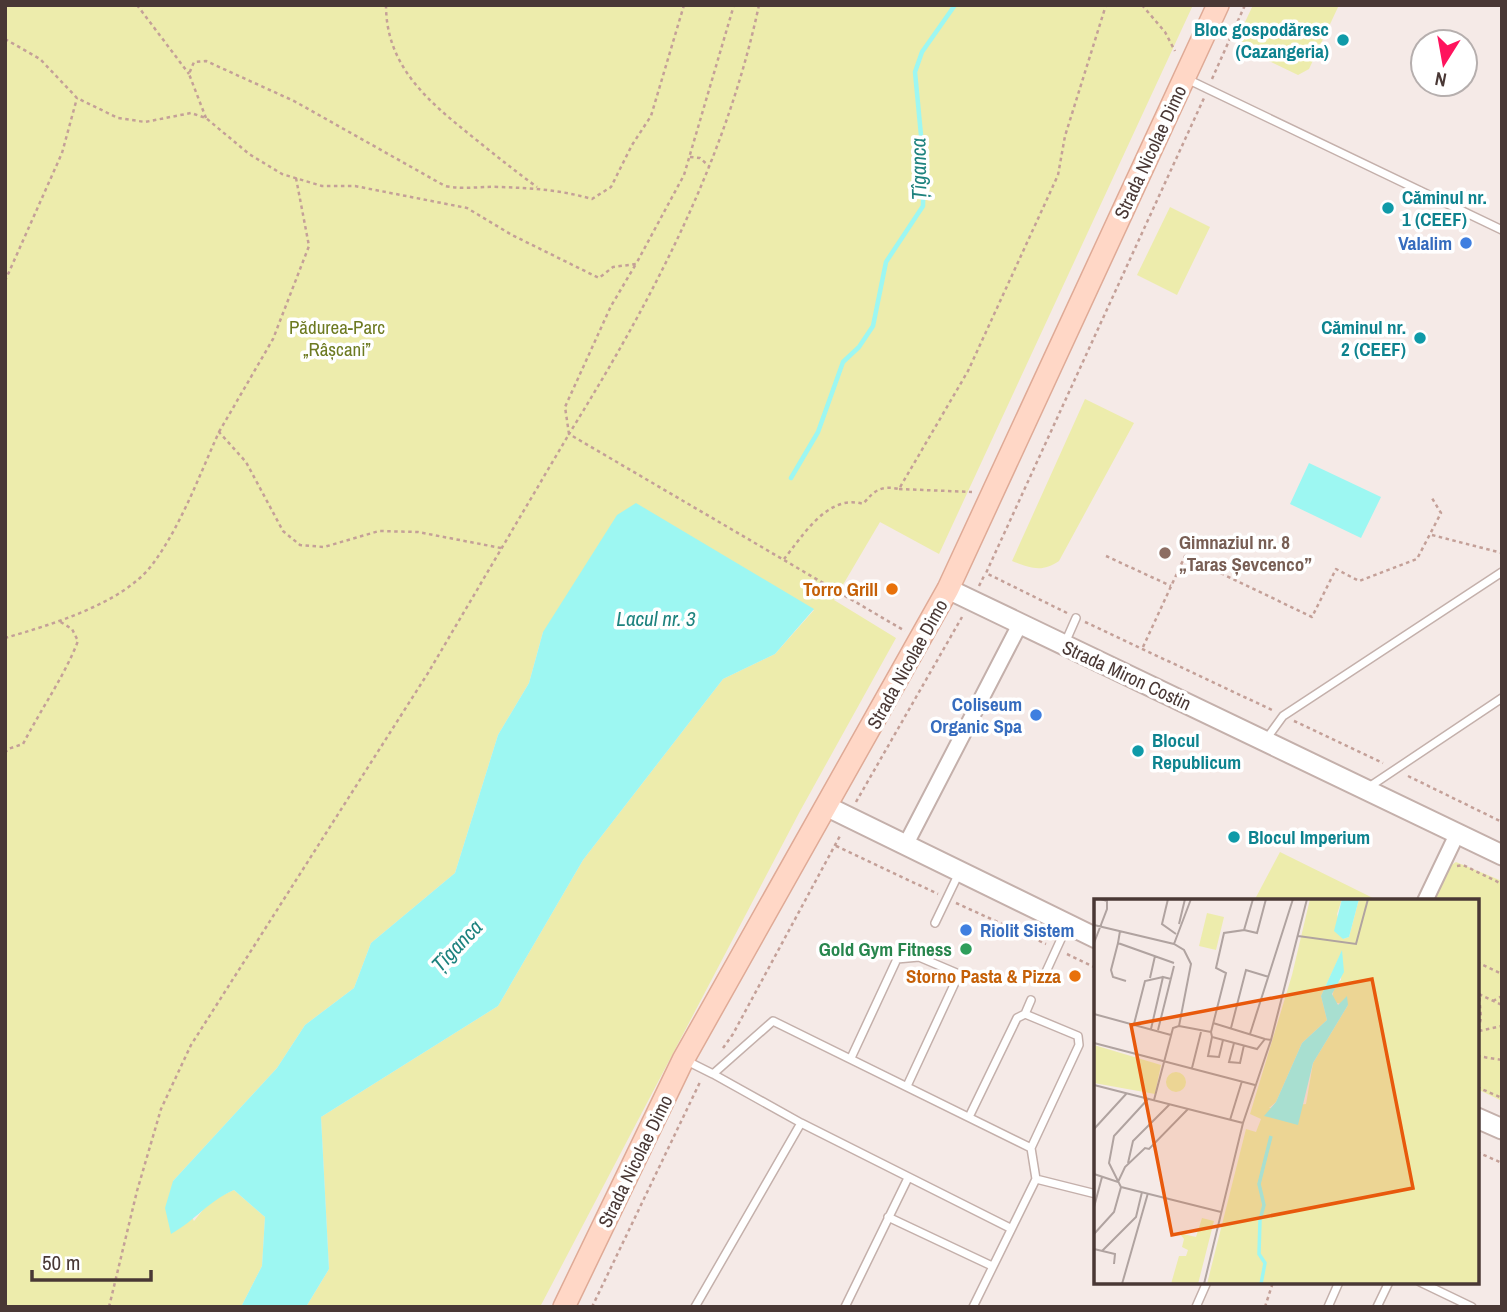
<svg xmlns="http://www.w3.org/2000/svg" width="1507" height="1312" font-family="'Archivo Narrow',sans-serif">
	<rect width="100%" height="100%" fill="#f5eae7"/>
	<!-- green -->
	<path fill="#edecac" d="M5,5H1193L939,554L880,522L834,600L896,638L799,813L540,1307H306L329,1269L321,1117L498,1006L583,860L723,679L775,654L814,610L543,632L529,683L498,735L455,873L371,943L354,988L305,1025L277,1068L173,1181L194,1221L210,1201L234,1190L265,1217L262,1266L241,1307H5Z
		M1253,5H1339L1309,69L1298,75L1240,47L1239,35Z
		M1170,207L1210,227L1177,295L1137,275Z
		M1085,399L1134,423L1059,561C1042,573 1030,568 1012,561Z
		M1280,852L1377,900L1254,901Z
		M1456,862L1502,881V1101L1477,1089V901H1432L1450,866Z"/>
	<!-- water -->
	<path fill="#9df7f2" d="M1309,463L1381,497L1361,538L1290,504Z
		M636,503L814,609L775,654L723,679L583,860L498,1006L321,1117L329,1269L306,1307H241L262,1266L265,1217L234,1190C207,1202 196,1220 171,1234L165,1208L173,1181L277,1068L305,1025L354,988L371,943L455,873L498,735L529,683L543,632L617,515Z"/>
	<g fill="none" stroke-linecap="round" stroke-linejoin="round">
		<!-- stream -->
		<path stroke="#9df7f2" stroke-width="4.5" d="M791,478L818,432L843,362L859,347L873,326L886,262L923,206L924,167L915,72L922,52L955,5"/>
		<defs>
			<path id="service" d="M1187,79L1502,230
				M1065,643L1076,618
				M1267,738L1283,716L1502,572
				M1369,787L1502,698
				M935,923L959,873
				M1045,974L1067,926
				M1025,1014L1031,1000
				M851,1058L897,959L919,957L959,974L907,1086
				M687,1061L713,1074L773,1021L1031,1148L1036,1179L973,1307
				M713,1074L801,1123L1010,1228
				M969,1117L1017,1018L1025,1014L1078,1036L1079,1045L1031,1148
				M1036,1179L1096,1194
				M888,1217L992,1266
				M1420,1282L1472,1307
				M695,1307L801,1123
				M845,1307L908,1178
				M1196,1307L1207,1282
				M1328,1307L1339,1282
				M1377,1307L1389,1282"/>
			<path id="minor" d="M905,846L1020,624
				M1425,901L1458,832"/>
			<path id="tertiary" d="M948,589L1502,855
				M828,807L1096,938
				M1477,1118L1502,1129"/>
			<path id="secondary" d="M564,1307L683,1060L948,589L1218,5"/>
		</defs>
		<!-- service casing -->
		<use href="#service" stroke="#c4b0ab" stroke-width="10"/>
		<!-- minor casing -->
		<use href="#minor" stroke="#c4b0ab" stroke-width="18"/>
		<!-- tertiary casing -->
		<use href="#tertiary" stroke="#c4b0ab" stroke-width="23"/>
		<!-- secondary casing -->
		<use href="#secondary" stroke="#dfaa96" stroke-width="24"/>
		<!-- path -->
		<path stroke="#c4a098" stroke-width="2.5" stroke-dasharray="3.5 3.5" stroke-linecap="butt" d="M137,5L189,74
			M386,5C386,67 429,102 474,138C495,155 515,171 537,187
			M759,5C726,160 652,300 569,434L905,631
			M1142,5L1165,32L1175,51
			M5,39L40,59L77,98L118,118L145,122L191,113L206,118L249,154L282,174L322,186H355L467,208L512,235L599,278L613,267L636,264L684,175L734,5
			M1212,79L1245,5
			M206,118L189,74L194,62L206,61L294,101L445,186C466,190 479,186 499,187C532,188 561,190 592,199L611,187L632,145L651,116L684,5
			M690,157L700,158L710,167
			M5,281L62,153L77,98
			M219,432L273,339L309,246L296,178
			M899,489L972,492
			M1432,535L1502,553
			M1106,556L1171,586
			M784,559C802,537 828,493 863,504C874,491 880,485 899,489L968,371L1048,197L1058,175L1065,136L1106,5
			M979,586L985,574
			M1067,613L986,573L1204,98
			M1085,622L1272,710
			M5,638C50,625 122,604 152,565C181,526 199,476 219,432L246,462L283,531L300,545L324,547L379,531L418,532L501,548
			M1143,647L1185,556L1312,617L1336,569L1359,581L1417,559L1441,513L1432,498
			M1294,721L1383,763
			M5,753L8,749L23,744C41,709 64,677 78,641L72,629L59,621
			M1408,776L1502,822
			M856,802L962,617
			M836,846L938,894
			M1457,866L1463,865L1502,884
			M956,903L1046,944
			M1067,954L1096,968
			M1477,962L1502,974
			M1479,994L1502,1005
			M1493,1001L1502,996
			M1479,1031L1502,1026
			M1477,1036L1481,1018L1479,994
			M723,1048L733,1034L841,834
			M1477,1056L1502,1060
			M1477,1087L1502,1098
			M1477,1152L1502,1163
			M109,1307L137,1191L161,1109L191,1045L428,673L569,434L565,407L611,306L636,264
			M592,1307L701,1080
			M1265,1307L1273,1282"/>
		<!-- service -->
		<use href="#service" stroke="#fff" stroke-width="7"/>
		<!-- minor -->
		<use href="#minor" stroke="#fff" stroke-width="14"/>
		<!-- tertiary -->
		<use href="#tertiary" stroke="#fff" stroke-width="19"/>
		<!-- secondary -->
		<use href="#secondary" stroke="#ffd7c6" stroke-width="21"/>
	</g>
	<!-- markers -->
	<g fill="#0f9aa8" stroke="#fff" stroke-width="2.5">
		<circle cx="1343" cy="40" r="7"/>
		<circle cx="1388" cy="208" r="7"/>
		<circle cx="1420" cy="338" r="7"/>
		<circle cx="1138" cy="751" r="7"/>
		<circle cx="1234" cy="837" r="7"/>
	</g>
	<g fill="#3f7fe0" stroke="#fff" stroke-width="2.5">
		<circle cx="1466" cy="243" r="7"/>
		<circle cx="1036" cy="715" r="7"/>
		<circle cx="966" cy="930" r="7"/>
	</g>
	<circle fill="#8d6e63" stroke="#fff" stroke-width="2.5" cx="1165" cy="553" r="7"/>
	<g fill="#e8710a" stroke="#fff" stroke-width="2.5">
		<circle cx="892" cy="589" r="7"/>
		<circle cx="1075" cy="976" r="7"/>
	</g>
	<circle fill="#2e9e5b" stroke="#fff" stroke-width="2.5" cx="966" cy="949" r="7"/>
	<g text-anchor="middle" stroke-width="7" stroke-linejoin="round" paint-order="stroke">
		<!-- culture labels -->
		<g font-size="19" font-weight="bold" fill="#0d838f" stroke="#fff" text-anchor="start">
			<text x="1329" y="36" text-anchor="end">Bloc gospodăresc<tspan x="1329" dy="22">(Cazangeria)</tspan></text>
			<text x="1402" y="204">Căminul nr.<tspan x="1402" dy="22">1 (CEEF)</tspan></text>
			<text x="1406" y="334" text-anchor="end">Căminul nr.<tspan x="1406" dy="22">2 (CEEF)</tspan></text>
			<text x="1152" y="747">Blocul<tspan x="1152" dy="22">Republicum</tspan></text>
			<text x="1248" y="844">Blocul Imperium</text>
		</g>
		<!-- street labels -->
		<g font-size="19" fill="#493835" stroke="#fff">
			<text transform="translate(1150 152) rotate(-65)" y="7">Strada Nicolae Dimo</text>
			<text transform="translate(907 664) rotate(-61)" y="7">Strada Nicolae Dimo</text>
			<text transform="translate(1127 675) rotate(25)" y="7">Strada Miron Costin</text>
			<text transform="translate(635 1161) rotate(-64)" y="7">Strada Nicolae Dimo</text>
		</g>
		<!-- shop labels -->
		<g font-size="19" font-weight="bold" fill="#366cbe" stroke="#fff" text-anchor="end">
			<text x="1452" y="250">Valalim</text>
			<text x="1022" y="711">Coliseum<tspan x="1022" dy="22">Organic Spa</tspan></text>
			<text x="980" y="937" text-anchor="start">Riolit Sistem</text>
		</g>
		<!-- park labels -->
		<g font-size="19" fill="#6d7a21" stroke="#fff">
			<text x="337" y="334">Pădurea-Parc<tspan x="337" dy="22">„Râșcani”</tspan></text>
		</g>
		<!-- education labels -->
		<g font-size="19" font-weight="bold" fill="#785e54" stroke="#fff" text-anchor="start">
			<text x="1179" y="549">Gimnaziul nr. 8<tspan x="1179" dy="22">„Taras Șevcenco”</tspan></text>
		</g>
		<!-- food labels -->
		<g font-size="19" font-weight="bold" fill="#c56008" stroke="#fff" text-anchor="end">
			<text x="878" y="596">Torro Grill</text>
			<text x="1061" y="983">Storno Pasta &amp; Pizza</text>
		</g>
		<!-- leisure labels -->
		<g font-size="19" font-weight="bold" fill="#27864d" stroke="#fff" text-anchor="end">
			<text x="952" y="956">Gold Gym Fitness</text>
		</g>
		<!-- water labels -->
		<g font-size="21" font-style="italic" fill="#1d827e" stroke="#fff">
			<text transform="translate(919 169) rotate(-91)" y="7">Țîganca</text>
			<text x="656" y="626">Lacul nr. 3</text>
			<text transform="translate(457 946) rotate(-46)" y="7">Țîganca</text>
		</g>
	</g>
	<!-- overview -->
	<g transform="translate(1094 899)">
		<rect width="385" height="385" fill="#f5eae7"/>
		<path d="M216,0H248L243,15L249,40L255,38L265,0H385V385H113L152,230L162,233L167,220L156,215L198,76ZM248,52L247,81L240,87L238,103L254,106L219,164L212,205L175,209L182,203L208,144L233,121L227,97ZM113,14L130,18L122,51L105,47ZM0,146L67,166L61,195L0,184ZM72 183a10 10 0 1 1 20 0a10 10 0 1 1-20 0ZM108,319L120,322L104,385H77L85,357H92L94,351L88,348L90,340L85,334L102,338Z" fill="#edecac" fill-rule="evenodd"/>
		<path d="M248,0H265L255,38L249,40L240,32ZM248,51L250,73L238,95L244,106L253,97L254,106L219,164L204,226L170,217L182,203L208,144L233,121L227,97Z" fill="#9df7f2"/>
		<path fill="none" stroke="#9df7f2" stroke-width="3.5" d="M167,385L171,364L165,355L166,321L170,306L165,285L177,237"/>
		<path fill="none" stroke="#b0a3a0" stroke-width="2" d="M74,0L68,25L82,35M159,0L150,31L130,34L122,69L132,74L117,133L118,138L163,150L171,140L177,141M85,25L91,0M0,26L80,45L90,51L97,65L85,127L79,129L60,201M150,31L163,34L172,0M26,32L24,44L80,64M204,37L262,45L274,0M0,44L13,10V2L7,0M24,44L17,71L19,78L32,82M80,45L97,0M56,79L61,57M0,115L77,136M119,124L171,140M40,125L51,82L69,78M85,127L117,133M137,129L152,71L175,78M57,130L69,78L77,80M64,131L80,67M156,135L199,0M118,138L114,157L125,158L129,141M0,144L161,186M140,144L135,163L146,164L150,146M98,169L107,133M0,186L149,224M136,221L148,182M0,230L33,194M34,264L39,242L76,205M0,275L24,283L31,268L51,249L55,250L94,210M27,288L127,313M0,308L8,278M0,335L20,313L27,288L15,264L20,237L54,200M0,350L21,355L20,365M8,352L42,318L48,293M28,385L54,294M110,385L149,224L177,141L213,0"/>
		<path fill="#e8590c" fill-opacity="0.15" stroke="#e8590c" stroke-width="3.5" d="M278,80L319,289L78,336L37,126Z"/>
		<rect width="385" height="385" fill="none" stroke="#493835" stroke-width="3.5"/>
	</g>
	<!-- border -->
	<rect width="1507" height="1312" fill="none" stroke="#493835" stroke-width="14"/>
	<!-- north arrow -->
	<g transform="translate(1444 63) rotate(191)"><circle r="33" fill="#ffffff" stroke="#b6afae" stroke-width="2"/>
	<path d="M0-5L12 26L0 18L-12 26Z" fill="#ff135d"/>
	<text y="-10" font-size="19" font-weight="bold" text-anchor="middle" fill="#493835">N</text>
	</g>
	<!-- scale -->
	<path d="M32 1270v10h119v-10" fill="none" stroke="#493835" stroke-width="3.5"/>
	<text x="42" y="1270" font-size="21" fill="#493835" stroke="#ffffff" stroke-width="5" paint-order="stroke">50 m</text>
</svg>
